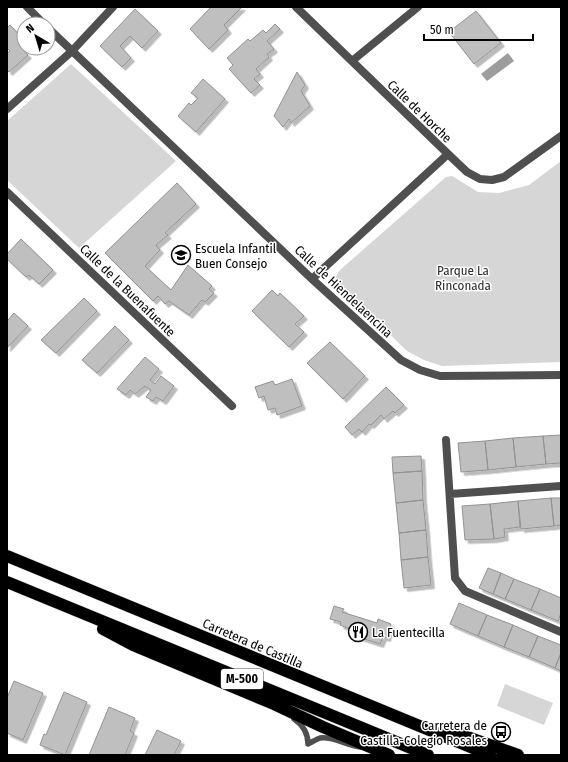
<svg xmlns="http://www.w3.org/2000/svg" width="568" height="762" font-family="'Fira Sans Condensed',sans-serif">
	<defs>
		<filter id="shadow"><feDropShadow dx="3.5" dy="3.5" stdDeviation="0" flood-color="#0004"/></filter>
	</defs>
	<rect width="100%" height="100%" fill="#fff"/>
	<!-- green -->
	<path fill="#d6d6d6" d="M71,64L176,161L79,248L7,180V121Z
		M561,161V362L442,366L424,360L407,351L342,288L335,278L340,270L446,177L452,176L478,192L499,193L529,185Z
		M505,684L553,703L544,725L497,706Z"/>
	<!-- water -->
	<path fill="#9d9d9d" d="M508,53L514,61L487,81L481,74Z"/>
	<!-- building -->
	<path fill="#bfbfbf" stroke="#939393" filter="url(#shadow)" d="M211,7H242L224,25L228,30L209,49L190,29Z
		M135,9L158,31L142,48L130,36L120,46L131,58L122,67L100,46Z
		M476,11L501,43L474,64L449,32Z
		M275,24L280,29L267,41L274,49L267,54L269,57L256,69L260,74L254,79L260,85L251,93L229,69L233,65L227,58L248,39L250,41L263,30L266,33Z
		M10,25L24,40V47L22,49L28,55L9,72L7,70V53L10,51L7,48V28Z
		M297,72L305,85L301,91L310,106L291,123L289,119L283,127L274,116Z
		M203,79L225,99L196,132L178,116L189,103L191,105L198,98L191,93Z
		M177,183L196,204L165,233L168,235L156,245L160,250L145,266L171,290L188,265L212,286L209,289L214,293L205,302L202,300L189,315L169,301L165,304L158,296L153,301L105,253Z
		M21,239L53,270L39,284L29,275L26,277L7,259V254Z
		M272,290L278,296L280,293L304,316L295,324L304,332L289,347L252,311Z
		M84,298L97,311L56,353L41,340Z
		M14,313L28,326L7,348V319L8,320Z
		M115,326L129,340L97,373L82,360Z
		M330,342L365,376L343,399L307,363Z
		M145,357L159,369L150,380L155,384L161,376L174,386L163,401L156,397L153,401L146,397L151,390L145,386L135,394L130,390L126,395L117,389Z
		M292,379L302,406L277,415L275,408L268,410L264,396L259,398L255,387L273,381L275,385Z
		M386,387L404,405L395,413L393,411L384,419L381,415L371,425L369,424L362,432L359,429L352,435L345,427Z
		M561,435V463L546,464L543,436Z
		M543,436L546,464L516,467L513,438Z
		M513,438L516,467L488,470L485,441Z
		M485,441L488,470L461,472L458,443Z
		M421,456L422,471L393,473L392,457Z
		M422,471L423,500L396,503L393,473Z
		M551,498L554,526L521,529L518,501Z
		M551,498H561V525L554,526Z
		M423,500L426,530L399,533L396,503Z
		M518,501L520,527L504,529L505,537L494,539L490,504Z
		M490,504L494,539L465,540L462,506Z
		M426,530L428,557L401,560L399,533Z
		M428,557L431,585L404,588L401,560Z
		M488,568L501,573L493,594L479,588Z
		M501,573L514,579L505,599L493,594Z
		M514,579L540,589L531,610L505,599Z
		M540,589L561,598V613L558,621L531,610Z
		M459,603L487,615L478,636L450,624Z
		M334,606L344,609L342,612L377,623L378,619L391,624L387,638L383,637L380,644L349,634L350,629L340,625L341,622L330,619Z
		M487,615L513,625L504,647L478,636Z
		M513,625L538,636L529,657L504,647Z
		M538,636L561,645V653L555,668L529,657Z
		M561,653V671L555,668Z
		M14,681L43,693L23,740L7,733V698Z
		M64,692L87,702L65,755L40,745L44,734L46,735Z
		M109,707L135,718L130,731L134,733L125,755H89Z
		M157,730L181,741L174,755H145Z"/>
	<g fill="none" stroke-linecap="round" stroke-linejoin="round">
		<defs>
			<path id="highway" d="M7,556L490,755
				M7,582L428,755
				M103,629L133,645L274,704L323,727L389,755
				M453,732L518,755"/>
		</defs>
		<!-- highway casing -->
		<use href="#highway" stroke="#dbdbdb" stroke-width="13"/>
		<!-- lane -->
		<path stroke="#4f4f4f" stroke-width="5.5" d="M294,719C303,725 308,733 308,744C312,742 317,739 320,738C335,736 348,747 362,747"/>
		<!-- street -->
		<path stroke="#4f4f4f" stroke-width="8" d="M27,7L44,24
			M296,7L448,154L312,279
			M48,28L312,279L401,360L420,370L440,376L561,375
			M352,61L418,7
			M7,109L72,51L113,7
			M448,154L467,172L480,179L492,180L504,177L561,136
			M7,192L232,406
			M446,440L455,578L465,591L561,632
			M450,494L561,486"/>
		<!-- highway -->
		<use href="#highway" stroke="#000" stroke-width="12"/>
	</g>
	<!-- icons -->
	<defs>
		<symbol id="school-ring" viewBox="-11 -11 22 22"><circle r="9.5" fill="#fff" stroke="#000" stroke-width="1.5"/><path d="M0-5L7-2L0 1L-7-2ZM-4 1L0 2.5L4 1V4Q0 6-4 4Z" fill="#000"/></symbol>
		<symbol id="restaurant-ring" viewBox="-11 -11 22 22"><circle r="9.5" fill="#fff" stroke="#000" stroke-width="1.5"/><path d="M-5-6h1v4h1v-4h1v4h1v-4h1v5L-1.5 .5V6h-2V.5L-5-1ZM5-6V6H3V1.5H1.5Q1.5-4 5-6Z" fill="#000"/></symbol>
		<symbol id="bus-ring" viewBox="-11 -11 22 22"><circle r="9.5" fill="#fff" stroke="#000" stroke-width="1.5"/><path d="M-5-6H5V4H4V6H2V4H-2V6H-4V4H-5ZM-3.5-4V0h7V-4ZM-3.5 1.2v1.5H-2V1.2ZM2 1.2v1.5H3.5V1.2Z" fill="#000"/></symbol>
	</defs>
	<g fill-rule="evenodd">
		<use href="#school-ring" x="170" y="244" width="22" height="22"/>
		<use href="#restaurant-ring" x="347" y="621" width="22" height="22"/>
		<use href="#bus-ring" x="490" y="721" width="22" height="22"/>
	</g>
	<g text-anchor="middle" stroke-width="3" stroke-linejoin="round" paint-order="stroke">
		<!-- shield labels -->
		<rect fill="#fff" stroke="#4c4c4c" stroke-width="1" x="221" y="669" width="42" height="20" rx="3"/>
		<g font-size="12" font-weight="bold" fill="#000">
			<text x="242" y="683">M-500</text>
		</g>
		<!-- street labels -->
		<g font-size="13" fill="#000" stroke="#fff">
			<text transform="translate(420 111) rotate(44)" y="5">Calle de Horche</text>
			<text transform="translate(128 290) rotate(44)" y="5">Calle de la Buenafuente</text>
			<text transform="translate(344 291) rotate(43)" y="5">Calle de Hiendelaencina</text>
			<text transform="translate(253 643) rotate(23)" y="5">Carretera de Castilla</text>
		</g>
		<!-- poi labels -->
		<g font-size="13" fill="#000" stroke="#fff" text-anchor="start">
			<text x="195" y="253">Escuela Infantil<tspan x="195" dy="15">Buen Consejo</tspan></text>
			<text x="372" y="637">La Fuentecilla</text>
			<text x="487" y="730" text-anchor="end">Carretera de<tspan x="487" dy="15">Castilla-Colegio Rosales</tspan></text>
		</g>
		<!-- park labels -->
		<g font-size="13" fill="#2d2d2d" stroke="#fff">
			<text x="463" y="275">Parque La<tspan x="463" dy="15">Rinconada</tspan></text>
		</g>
	</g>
	<!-- border -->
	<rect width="568" height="762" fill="none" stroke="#000000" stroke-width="16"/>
	<!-- north arrow -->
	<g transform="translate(36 36) rotate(322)"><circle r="19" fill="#ffffff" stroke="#999999"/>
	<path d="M0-3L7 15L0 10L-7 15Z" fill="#000000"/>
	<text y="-6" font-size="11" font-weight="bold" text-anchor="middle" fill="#000000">N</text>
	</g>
	<!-- scale -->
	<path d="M424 34v6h109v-6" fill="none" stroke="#000000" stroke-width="2"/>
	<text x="430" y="34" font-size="12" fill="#000000" stroke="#ffffff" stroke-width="3" paint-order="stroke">50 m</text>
</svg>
